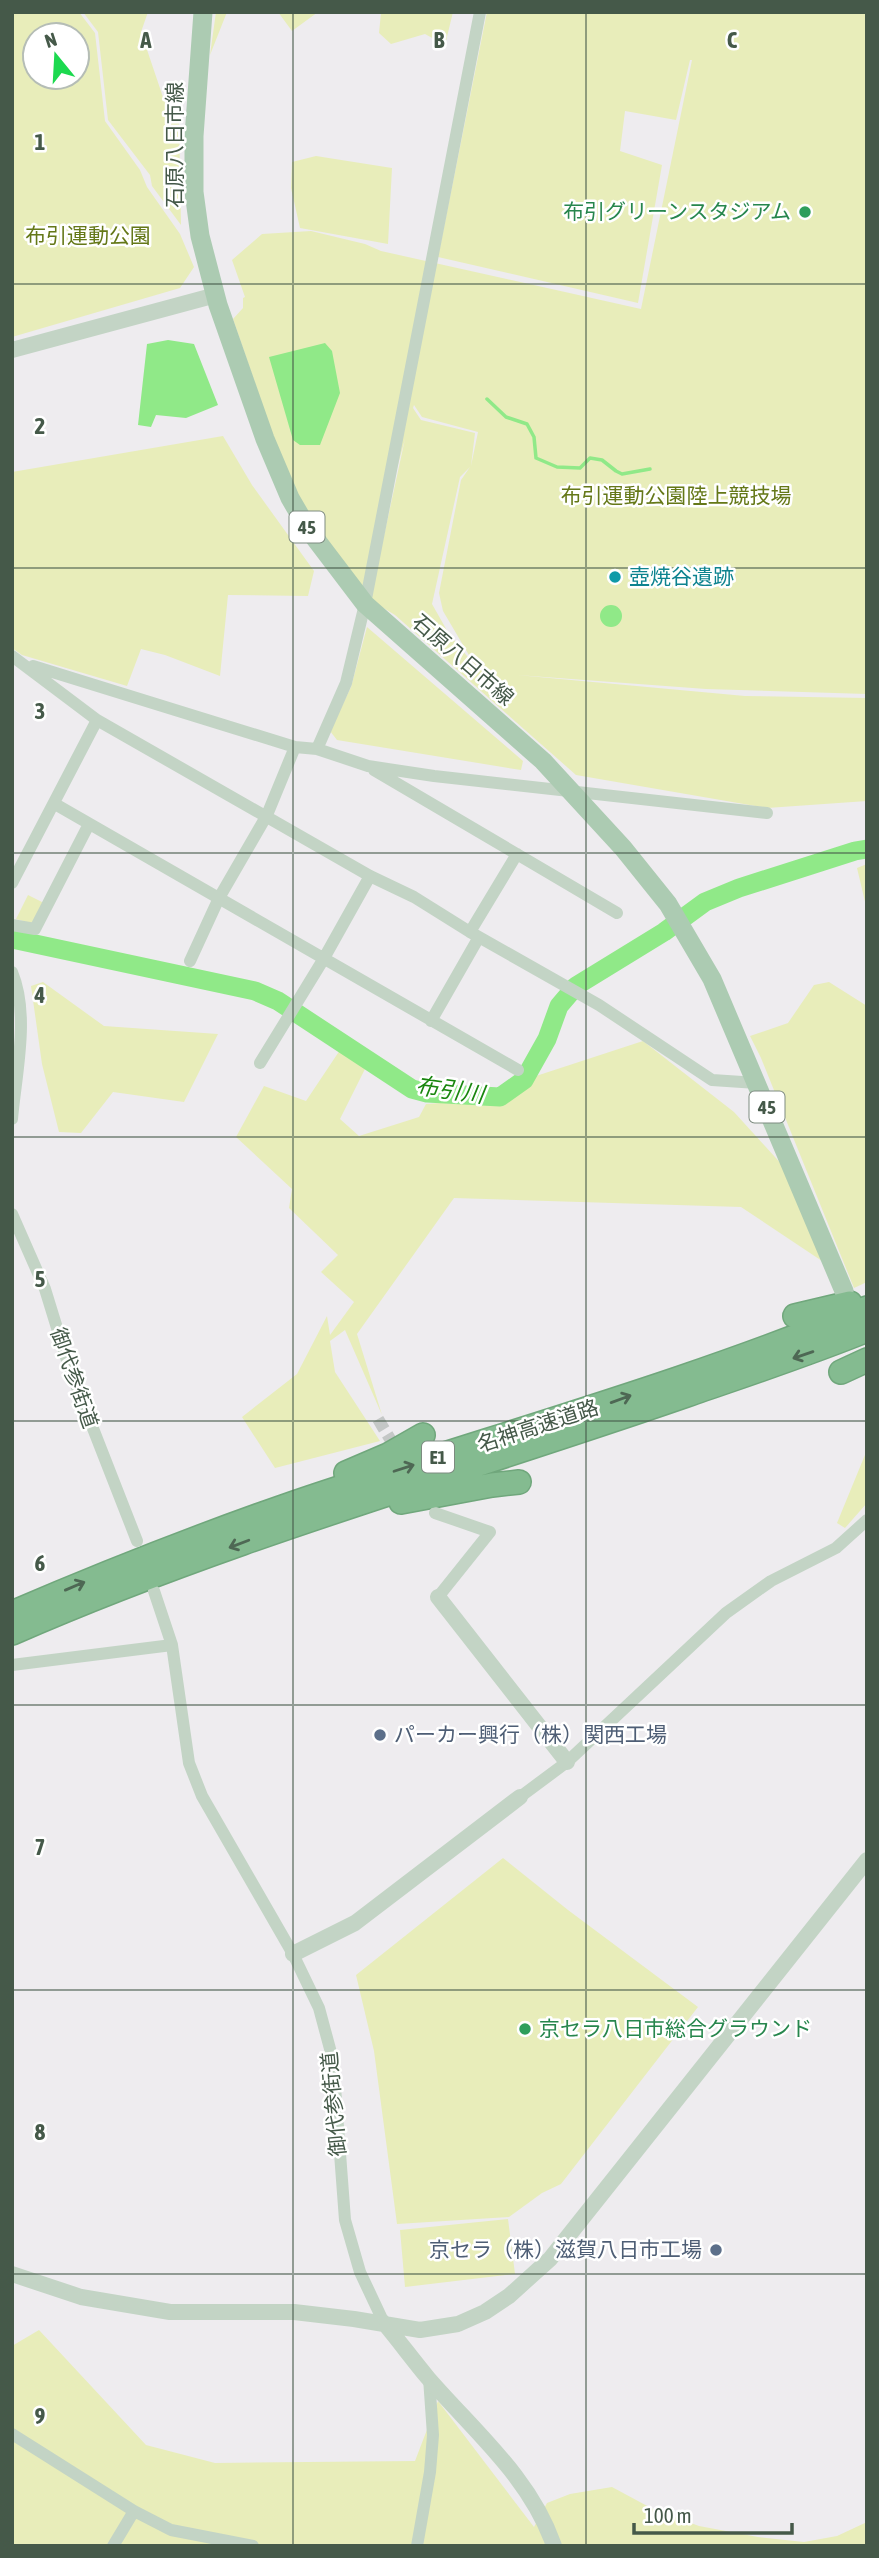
<svg xmlns="http://www.w3.org/2000/svg" width="879" height="2558" font-family="'Asap Condensed','Noto Sans JP',sans-serif">
	<rect width="100%" height="100%" fill="#eeecef"/>
	<!-- green -->
	<path fill="#e8edba" fill-rule="evenodd" d="M12,12H79L95,33L105,121L140,170L147,187L180,234L194,267L180,288L12,337ZM35,35H77V77H35Z
		M83,12H148L141,32L166,106L179,117L181,225L152,186L150,175L108,120L98,32Z
		M216,12H227L210,55Z
		M278,12H318L292,31Z
		M350,12H453L445,45L425,34L391,44L379,33L381,13Z
		M487,12H867V694L706,689L517,675L745,696L867,698V801L767,808L576,775L395,615L370,600L405,439L364,589L315,526L285,471L233,319L243,308V298L245,297L232,260L262,234L311,231L365,244L381,251L641,309L692,60H690L676,120L625,111L620,151L662,165L638,303L438,257ZM414,405L422,417L478,432L471,466L475,433L421,420L413,408ZM470,467L461,480L439,593L443,611L476,667L449,634L432,604L460,477Z
		M316,156L392,168L388,244L300,228L291,188L292,162Z
		M223,436L252,485L314,571L308,596L228,595L220,676L165,655L141,649L127,686L22,655L12,648V472Z
		M367,627L523,761L521,770L337,740L330,731L351,687Z
		M867,864V910L857,868Z
		M28,895L46,904L37,920L30,923L16,919Z
		M43,982L104,1026L218,1034L184,1102L113,1092L81,1133L59,1132L42,1064L31,986Z
		M829,982L867,1006V1282L854,1288L761,1058L750,1036L788,1023L814,985Z
		M643,1041L734,1112L785,1168L822,1261L741,1207L454,1198L357,1334L382,1415L345,1330L330,1341L335,1372L380,1441L275,1468L242,1417L297,1374L327,1316L330,1335L354,1302L321,1272L338,1255L289,1208L292,1189L236,1137L264,1086L306,1101L340,1050L366,1067L340,1119L359,1136L419,1117L426,1104L513,1098L536,1076Z
		M867,1450V1503L845,1528L837,1523Z
		M503,1858L568,1910L698,2007L561,2184L542,2193L509,2217L397,2224L374,2051L356,1975Z
		M508,2219L515,2274L405,2287L400,2230Z
		M39,2330L146,2445L215,2463L415,2461L438,2401L534,2527L547,2503L570,2494L612,2487L651,2508L699,2526L758,2537L804,2542L837,2536L867,2522V2546H12V2346Z"/>
	<!-- water -->
	<path fill="#90e988" d="M168,340L194,344L218,405L186,418L156,415L151,427L138,425L147,344Z
		M325,343L332,351L340,393L320,445H300L293,440L269,357Z
		M600 616a11 11 0 1 1 22 0a11 11 0 1 1-22 0Z"/>
	<g fill="none" stroke-linecap="round" stroke-linejoin="round">
		<!-- stream -->
		<path stroke="#90e988" stroke-width="3.5" d="M487,399L506,417L527,424L534,437L536,458L557,467L580,468L590,458L602,460L616,471L622,474L650,469"/>
		<!-- river -->
		<path stroke="#90e988" stroke-width="19" d="M12,939L255,991L278,1001L412,1089L427,1093L500,1097L524,1080L547,1039L559,1006L576,986L664,932L705,902L739,888L855,851L867,849"/>
		<!-- minor-tunnel -->
		<path stroke="#c4c7c6" stroke-width="12" stroke-dasharray="12 6" stroke-linecap="butt" d="M378,1419L399,1454"/>
		<defs>
			<path id="motorway" d="M795,1316L850,1303
				M841,1372L867,1360
				M346,1473L388,1455L423,1435
				M401,1502L492,1485L519,1482
				M12,1613C105,1573 199,1536 294,1503C485,1438 680,1386 867,1308
				M12,1633C231,1537 462,1473 687,1395C747,1374 808,1354 867,1330"/>
		</defs>
		<!-- motorway casing -->
		<use href="#motorway" stroke="#70a77c" stroke-width="26"/>
		<!-- minor -->
		<path stroke="#c3d4c5" stroke-width="12" d="M12,656L97,720L370,876L414,897L470,932L599,1005L712,1080L757,1083
			M33,666L295,747L317,749L368,766L434,776L767,813
			M317,749L346,683L365,604L480,12
			M374,770L617,913
			M55,804L518,1070
			M12,883L97,720
			M12,925L35,929L89,824
			M470,932L517,854
			M190,961L219,898L267,815L295,747
			M12,972C30,1015 16,1073 12,1119
			M431,1021L479,937
			M260,1063L323,960L370,876
			M12,1214L45,1289L69,1367L137,1541
			M435,1513L490,1532L438,1597
			M154,1591L172,1645L189,1763L202,1796L293,1954L319,2008L333,2060L345,2220L360,2272L384,2323
			M12,1665L172,1645
			M520,1797L567,1762L726,1613L771,1581L836,1548L867,1520
			M12,2434L134,2511L171,2530L253,2546
			M113,2546L134,2511
			M417,2546L430,2472L433,2435L429,2378"/>
		<!-- tertiary -->
		<path stroke="#c3d4c5" stroke-width="16" d="M12,350L216,295
			M438,1597L567,1762
			M293,1954L355,1923L520,1797
			M12,2274L81,2297L170,2312H294L354,2319L420,2330L458,2324L485,2312L509,2296L550,2259L867,1860
			M384,2323C399,2341 413,2360 428,2378C474,2431 531,2478 554,2546"/>
		<!-- primary -->
		<path stroke="#accbb2" stroke-width="19" d="M203,12L194,136V192L200,236L218,305L265,439L290,498L308,529L365,604L543,761L623,848L668,904L712,979L844,1291"/>
		<!-- motorway -->
		<use href="#motorway" stroke="#84bb90" stroke-width="23"/>
	</g>
	<!-- one-way arrows -->
	<defs><path id="oneway-shaft" d="M-6 0H5M1.5-3L5.5 0L1.5 3" fill="none" stroke-width="1.6" stroke-linecap="round" stroke-linejoin="round" transform="scale(1.75)"/></defs>
	<g stroke="#4e6854">
		<use href="#oneway-shaft" transform="translate(803 1355) rotate(161)"/>
		<use href="#oneway-shaft" transform="translate(621 1399) rotate(-20)"/>
		<use href="#oneway-shaft" transform="translate(404 1468) rotate(-18)"/>
		<use href="#oneway-shaft" transform="translate(239 1544) rotate(159)"/>
		<use href="#oneway-shaft" transform="translate(75 1586) rotate(-23)"/>
	</g>
	<!-- grid -->
	<path fill="none" stroke="#455949" stroke-width="2" stroke-opacity="0.55" d="M293,12V2546M586,12V2546M12,284H867M12,568H867M12,853H867M12,1137H867M12,1421H867M12,1705H867M12,1990H867M12,2274H867"/>
	<!-- markers -->
	<g fill="#2e9e5b" stroke="#fff" stroke-width="2.5">
		<circle cx="805" cy="212" r="7"/>
		<circle cx="525" cy="2029" r="7"/>
	</g>
	<circle fill="#0f9aa8" stroke="#fff" stroke-width="2.5" cx="615" cy="577" r="7"/>
	<g fill="#5c6f8a" stroke="#fff" stroke-width="2.5">
		<circle cx="380" cy="1735" r="7"/>
		<circle cx="716" cy="2250" r="7"/>
	</g>
	<g text-anchor="middle" stroke-width="5" stroke-linejoin="round" paint-order="stroke">
		<!-- shield labels -->
		<g fill="#fff" stroke="#7d8b80" stroke-width="2">
			<rect x="289.5" y="511.5" width="35" height="31" rx="5"/>
			<rect x="749.5" y="1091.5" width="35" height="31" rx="5"/>
			<rect x="422" y="1441.5" width="32" height="31" rx="5"/>
		</g>
		<g font-size="19" font-weight="bold" fill="#455949">
			<text x="307" y="534">45</text>
			<text x="767" y="1114">45</text>
			<text x="438" y="1464">E1</text>
		</g>
		<!-- street labels -->
		<g font-size="21" fill="#455949" stroke="#fff">
			<text transform="translate(175 145) rotate(-90)" y="7">石原八日市線</text>
			<text transform="translate(463 660) rotate(41)" y="7">石原八日市線</text>
			<text transform="translate(74 1378) rotate(71)" y="7">御代参街道</text>
			<text transform="translate(538 1426) rotate(-18)" y="7">名神高速道路</text>
			<text transform="translate(334 2104) rotate(-95)" y="7">御代参街道</text>
		</g>
		<!-- leisure labels -->
		<g font-size="21" fill="#27864d" stroke="#fff" text-anchor="end">
			<text x="791" y="219">布引グリーンスタジアム</text>
			<text x="539" y="2036" text-anchor="start">京セラ八日市総合グラウンド</text>
		</g>
		<!-- park labels -->
		<g font-size="21" fill="#657818" stroke="#fff">
			<text x="88" y="243">布引運動公園</text>
			<text x="676" y="503">布引運動公園陸上競技場</text>
		</g>
		<!-- culture labels -->
		<g font-size="21" fill="#0d838f" stroke="#fff" text-anchor="start">
			<text x="629" y="584">壺焼谷遺跡</text>
		</g>
		<!-- service labels -->
		<g font-size="21" fill="#4e5e75" stroke="#fff" text-anchor="start">
			<text x="394" y="1742">パーカー興行（株）関西工場</text>
			<text x="702" y="2257" text-anchor="end">京セラ（株）滋賀八日市工場</text>
		</g>
		<!-- water labels -->
		<g font-size="23" font-style="italic" fill="#19860f" stroke="#fff">
			<text transform="translate(450 1090) rotate(8)" y="8">布引川</text>
		</g>
	</g>
	<g font-size="23" text-anchor="middle" font-weight="bold" fill="#455949" stroke="#fff" stroke-width="5" stroke-linejoin="round" paint-order="stroke">
		<text x="146" y="48">A</text>
		<text x="439" y="48">B</text>
		<text x="732" y="48">C</text>
		<text x="40" y="150">1</text>
		<text x="40" y="434">2</text>
		<text x="40" y="719">3</text>
		<text x="40" y="1003">4</text>
		<text x="40" y="1287">5</text>
		<text x="40" y="1571">6</text>
		<text x="40" y="1855">7</text>
		<text x="40" y="2140">8</text>
		<text x="40" y="2424">9</text>
	</g>
	<!-- border -->
	<rect width="879" height="2558" fill="none" stroke="#455949" stroke-width="28"/>
	<!-- north arrow -->
	<g transform="translate(56 56) rotate(342)"><circle r="33" fill="#ffffff" stroke="#b5bdb6" stroke-width="2"/>
	<path d="M0-5L12 26L0 18L-12 26Z" fill="#1cd94f"/>
	<text y="-10" font-size="19" font-weight="bold" text-anchor="middle" fill="#455949">N</text>
	</g>
	<!-- scale -->
	<path d="M634 2523v10h158v-10" fill="none" stroke="#455949" stroke-width="3.5"/>
	<text x="644" y="2523" font-size="21" fill="#455949" stroke="#ffffff" stroke-width="5" paint-order="stroke">100 m</text>
</svg>
